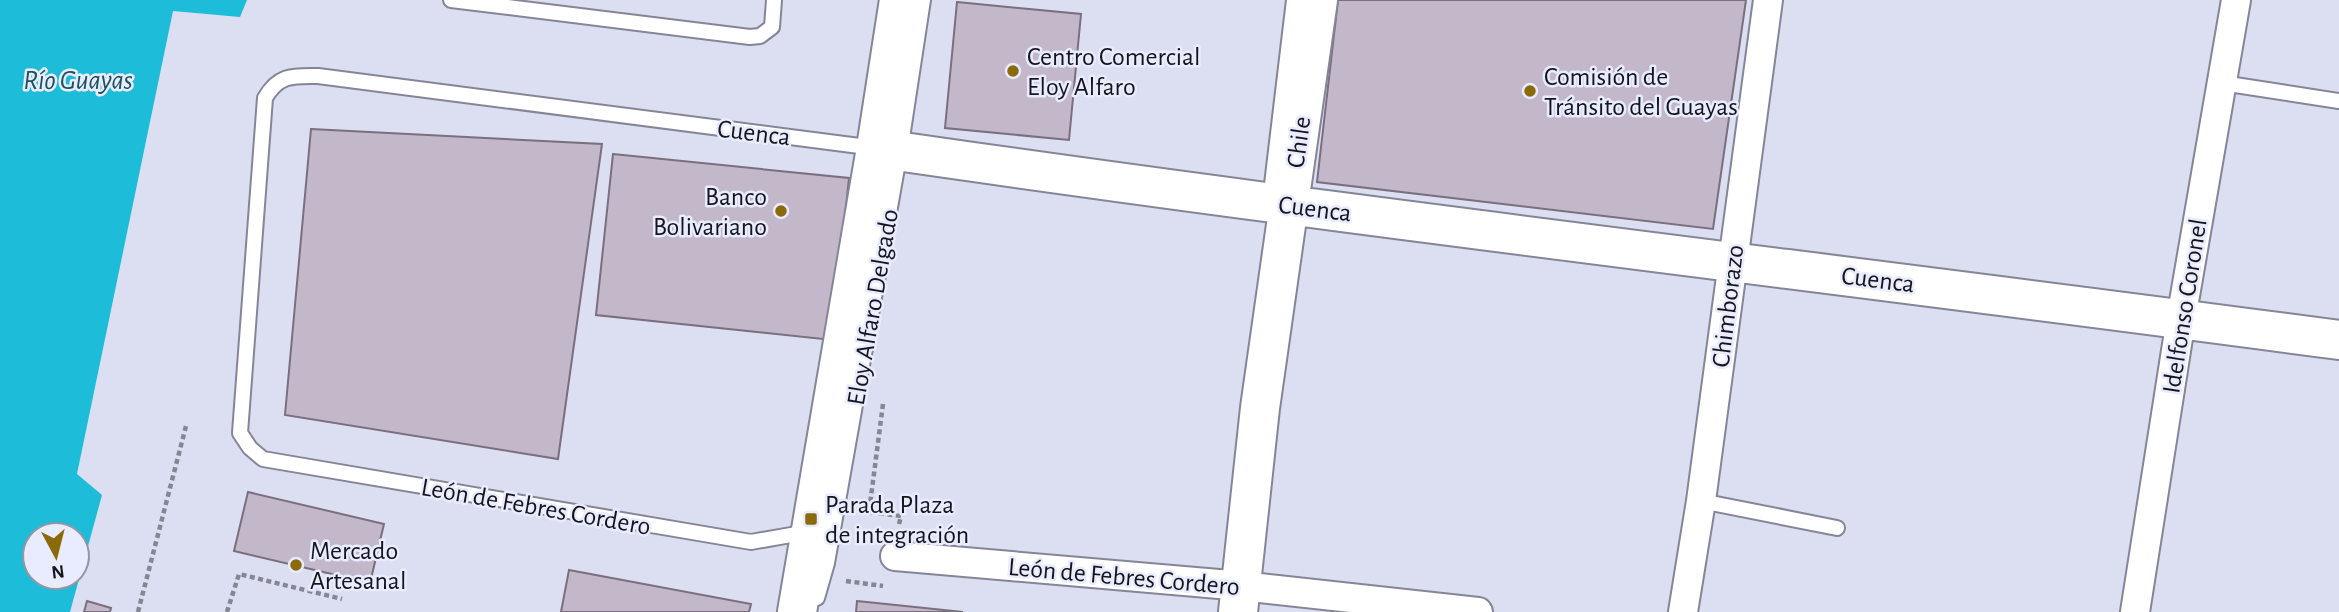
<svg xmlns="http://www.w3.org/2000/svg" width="2339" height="612" font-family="'Alegreya Sans',sans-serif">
	<rect width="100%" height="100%" fill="#dcdef1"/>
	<!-- water -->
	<path fill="#1dbcd9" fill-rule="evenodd" d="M0,0H247L240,17L173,11L77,474L102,495L70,612H0ZM35,535H77V577H35Z"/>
	<!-- building -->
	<path fill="#c3b8c9" stroke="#796f7f" stroke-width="2" d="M1338,0H1746L1713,229L1317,182Z
		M957,2L1081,14L1069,140L945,128Z
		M311,129L602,144L558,459L285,415Z
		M613,154L849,178L832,340L596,315Z
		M248,492L384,524L370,583L234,551Z
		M569,570L751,604L749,612H561Z
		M87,601L111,608L110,612H84Z
		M857,601L963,612H856Z"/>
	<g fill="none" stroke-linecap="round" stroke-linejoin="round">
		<defs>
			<path id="lane" d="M451,0L750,37L760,36L772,27L774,0
				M2222,83L2339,101
				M1270,201L1294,0
				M1701,501L1837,528
				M808,532L751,542L263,459L250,448L240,433L265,98C279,74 293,76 318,76L875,148
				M817,598L827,563L900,151L923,0"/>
			<path id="street" d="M895,556L1242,586L1478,612
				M1683,612L1701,501L1768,0
				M2135,612L2181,319L2236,0"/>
			<path id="secondary" d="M876,148C1363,219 1852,275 2339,340
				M797,612L876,148L899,0
				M1238,612L1260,408L1318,0"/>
		</defs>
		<!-- lane casing -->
		<use href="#lane" stroke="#848697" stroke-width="18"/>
		<!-- street casing -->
		<use href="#street" stroke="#848697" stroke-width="32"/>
		<!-- secondary casing -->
		<use href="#secondary" stroke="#848697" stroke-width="42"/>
		<!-- path -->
		<path stroke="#848693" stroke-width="4.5" stroke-dasharray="5 3.5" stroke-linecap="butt" d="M883,404L869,512L901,516L899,524
			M846,581L883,586
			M138,612L186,426
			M227,612L239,574L342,599"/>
		<!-- lane -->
		<use href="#lane" stroke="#fff" stroke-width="14"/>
		<!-- street -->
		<use href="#street" stroke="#fff" stroke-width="28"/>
		<!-- secondary -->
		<use href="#secondary" stroke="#fff" stroke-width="38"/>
	</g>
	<!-- markers -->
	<g fill="#8b6a0a" stroke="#e9ebff" stroke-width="2.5">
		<circle cx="1013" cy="71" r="7"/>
		<circle cx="1530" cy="91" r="7"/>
		<circle cx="781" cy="211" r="7"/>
		<rect x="804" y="512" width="14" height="14" rx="3.5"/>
		<circle cx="296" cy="565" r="7"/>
	</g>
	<g text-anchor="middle" stroke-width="5" stroke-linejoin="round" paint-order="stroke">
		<!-- poi labels -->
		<g font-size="26" fill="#15161c" stroke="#e9ebff" text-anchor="start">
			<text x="1027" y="65">Centro Comercial<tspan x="1027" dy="30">Eloy Alfaro</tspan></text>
			<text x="1544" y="85">Comisión de<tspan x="1544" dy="30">Tránsito del Guayas</tspan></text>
			<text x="767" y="205" text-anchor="end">Banco<tspan x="767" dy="30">Bolivariano</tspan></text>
			<text x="825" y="513">Parada Plaza<tspan x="825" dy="30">de integración</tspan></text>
			<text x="310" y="559">Mercado<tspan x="310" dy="30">Artesanal</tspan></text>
		</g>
		<!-- street labels -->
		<g font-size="26" fill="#15161c" stroke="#e9ebff">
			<text transform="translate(754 132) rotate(7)" y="9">Cuenca</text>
			<text transform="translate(1298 142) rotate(-82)" y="9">Chile</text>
			<text transform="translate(1315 208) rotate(7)" y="9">Cuenca</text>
			<text transform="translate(1878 279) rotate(7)" y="9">Cuenca</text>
			<text transform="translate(1727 306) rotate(-83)" y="9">Chimborazo</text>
			<text transform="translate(2184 306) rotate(-81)" y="9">Idelfonso Coronel</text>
			<text transform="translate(872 307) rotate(-80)" y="9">Eloy Alfaro Delgado</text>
			<text transform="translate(536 506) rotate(10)" y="9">León de Febres Cordero</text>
			<text transform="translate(1124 576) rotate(5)" y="9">León de Febres Cordero</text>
		</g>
		<!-- water labels -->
		<g font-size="28" font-style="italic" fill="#195360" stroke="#e9ebff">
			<text x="78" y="89">Río Guayas</text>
		</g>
	</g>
	<!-- north arrow -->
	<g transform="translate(56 556) rotate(173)"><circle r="33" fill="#e9ebff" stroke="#9496a4" stroke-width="2"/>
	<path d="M0-5L12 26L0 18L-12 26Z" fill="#8b6a0a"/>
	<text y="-10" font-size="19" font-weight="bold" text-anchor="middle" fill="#15161c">N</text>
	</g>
</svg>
